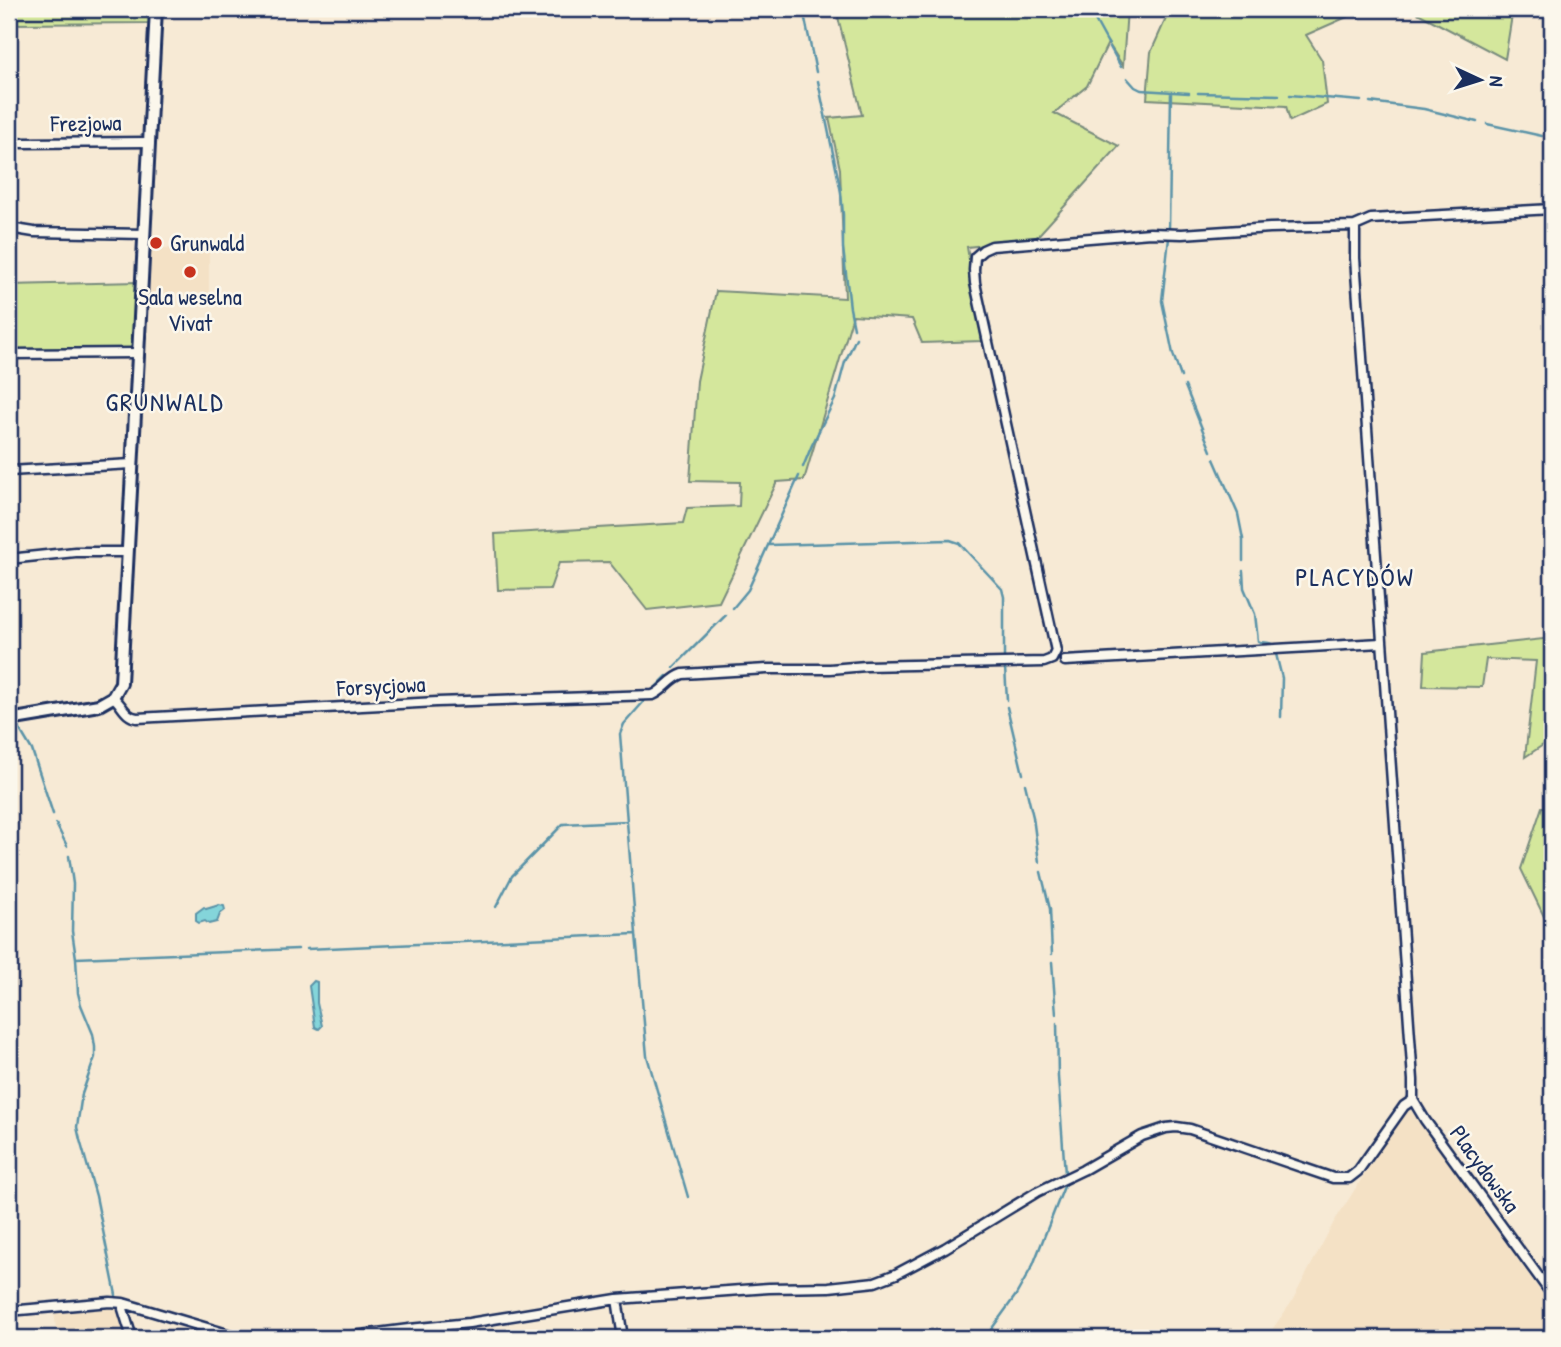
<svg xmlns="http://www.w3.org/2000/svg" width="1561" height="1347" font-family="'Patrick Hand',sans-serif">
	<rect width="100%" height="100%" fill="#f7ead5"/>
	<filter id="ink" filterUnits="userSpaceOnUse"><feTurbulence type="fractalNoise" baseFrequency=".0143" numOctaves="2"/><feDisplacementMap in="SourceGraphic" scale="14" xChannelSelector="R" yChannelSelector="G"/><feConvolveMatrix kernelMatrix="1 2 1 2 8 2 1 2 1" color-interpolation-filters="sRGB"/></filter>
	<g filter="url(#ink)">
		<!-- built -->
		<path fill="#f4e1c5" d="M151,248L209,249V293L149,292Z
			M1409,1108L1552,1307V1338H1266L1291,1303L1334,1222L1388,1138Z
			M118,1307L125,1338H57L54,1311Z"/>
		<!-- green -->
		<path fill="#d4e79c" stroke="#788b7d" stroke-width="2" d="M9,9H149V23L9,24Z
			M836,9H1127L1123,66L1108,43L1087,86L1054,113L1119,146L1034,240L967,247L982,341L922,343L912,319L853,315L804,480L777,482L719,602L647,610L609,562L559,563L550,589L498,590L495,534L683,523L687,508L739,506L740,482L690,481L697,381L716,291L845,298L840,169L829,118L862,115Z
			M1196,9H1365L1306,35L1322,60L1327,104L1290,121L1286,106L1147,99L1151,52L1168,14Z
			M1410,9H1513L1505,59Z
			M138,282L135,346L131,351L9,352V285Z
			M1552,638V739L1525,757L1536,661L1486,659L1482,687L1423,686L1425,652Z
			M1542,807H1552V933L1521,869Z"/>
		<!-- water -->
		<path fill="#84d5da" stroke="#5a93a8" stroke-width="2" d="M219,905L224,906L225,910L220,914L217,922L209,924L205,921L199,923L196,921V913L204,907L206,909Z
			M314,981L317,982V1003L322,1026L319,1029L315,1027L309,986Z"/>
		<g fill="none" stroke-linecap="round" stroke-linejoin="round">
			<!-- stream -->
			<path stroke="#5a93a8" stroke-width="2.5" d="M803,9L816,72
				M1089,9L1121,67
				M1127,78L1135,87L1141,90L1189,93
				M818,81L841,192L843,215V248L850,308L854,328
				M1198,93L1279,95
				M1290,95L1361,101
				M1370,102L1424,109L1477,122
				M1487,124L1542,136
				M1551,138H1552
				M1169,229L1171,92
				M1169,238L1162,301L1173,354L1181,377
				M1185,386L1211,451
				M1214,459L1238,514L1243,539V561
				M803,467L812,445L835,399L845,362L856,338
				M769,545L950,540L959,543L1002,589L1004,597V660
				M1243,571L1244,588L1255,614L1258,641C1263,644 1268,641 1273,645
				M733,608L748,590L799,476
				M1276,654L1282,678L1281,717
				M674,667L726,615
				M1005,668L1007,700
				M654,689L667,676
				M9,696L11,704
				M1007,707L1023,774
				M17,725L32,750L53,814
				M1025,784L1033,817L1039,862
				M56,824L67,846
				M69,856L73,884L72,931L76,958L78,993L81,1005L93,1034L95,1047V1057L82,1094L77,1127L80,1140L96,1196L116,1295
				M1552,865L1551,868L1552,872
				M1041,872L1050,909L1052,954
				M496,907L512,876L563,824L626,821
				M636,934L620,734L624,724L646,699
				M307,949L636,934L647,1056L688,1197
				M76,958L298,949
				M1052,962L1056,1014
				M1057,1023L1058,1077L1065,1174
				M985,1338L1016,1295L1033,1265L1065,1184"/>
			<defs>
				<path id="minor" d="M22,143L150,142
					M1355,226V258L1413,1080V1100
					M9,228L34,232L145,234
					M9,354L138,353
					M9,471L132,464
					M9,559L75,552H127
					M1065,661L1381,643
					M113,697C123,705 124,716 137,718L437,702L653,695C665,690 670,678 683,674L767,669H830L866,666L1044,662L1052,659L1056,651L975,283L974,270L975,257L983,250L992,246L1150,233L1182,234L1270,228L1355,226L1371,219L1552,209
					M1413,1100L1425,1120L1552,1295
					M617,1299L623,1338
					M123,1303V1309L132,1338
					M9,1311L110,1302L123,1303L241,1338
					M338,1338L409,1329L469,1323L617,1299L769,1288L829,1287L875,1282L896,1274L945,1248L1037,1192L1083,1170L1142,1136L1166,1128L1176,1127L1190,1129L1333,1178H1349L1358,1171L1404,1106L1413,1100"/>
				<path id="tertiary" d="M9,720L99,705L113,697L121,683L156,9"/>
			</defs>
			<!-- minor casing -->
			<use href="#minor" stroke="#1b2f5e" stroke-width="13"/>
			<!-- tertiary casing -->
			<use href="#tertiary" stroke="#1b2f5e" stroke-width="16"/>
			<!-- minor -->
			<use href="#minor" stroke="#fbf7ec" stroke-width="8"/>
			<!-- tertiary -->
			<use href="#tertiary" stroke="#fbf7ec" stroke-width="10"/>
		</g>
	</g>
	<!-- markers -->
	<g fill="#c8321e" stroke="#fbf7ec" stroke-width="2.5">
		<circle cx="156" cy="243" r="7"/>
		<circle cx="190" cy="272" r="7"/>
	</g>
	<g text-anchor="middle" stroke-width="5" stroke-linejoin="round" paint-order="stroke">
		<!-- street labels -->
		<g font-size="23" fill="#1b2f5e" stroke="#fbf7ec">
			<text transform="translate(86 123) rotate(-1)" y="8">Frezjowa</text>
			<text transform="translate(381 686) rotate(-3)" y="8">Forsycjowa</text>
			<text transform="translate(1485 1169) rotate(54)" y="8">Placydowska</text>
		</g>
		<!-- poi labels -->
		<g font-size="23" fill="#1b2f5e" stroke="#fbf7ec" text-anchor="start">
			<text x="170" y="251">Grunwald</text>
			<text x="190" y="305" text-anchor="middle">Sala weselna<tspan x="190" dy="26">Vivat</tspan></text>
		</g>
		<!-- quarter labels -->
		<g font-size="26" letter-spacing="2" fill="#1b2f5e" stroke="#fbf7ec">
			<text x="165" y="411">GRUNWALD</text>
			<text x="1355" y="586">PLACYDÓW</text>
		</g>
	</g>
	<!-- margin -->
	<rect width="1561" height="1347" fill="none" stroke="#fbf7ec" stroke-width="35"/>
	<rect x="18" y="18" width="1526" height="1312" fill="none" stroke="#1b2f5e" stroke-width="2.5" filter="url(#ink)"/>
	<!-- north arrow -->
	<g transform="translate(1480 80) rotate(94)" stroke="#fbf7ec" stroke-width="5" paint-order="stroke">
	<path d="M0-5L12 26L0 18L-12 26Z" fill="#1b2f5e"/>
	<text y="-10" font-size="19" font-weight="bold" text-anchor="middle" fill="#1b2f5e">N</text>
	</g>
</svg>
